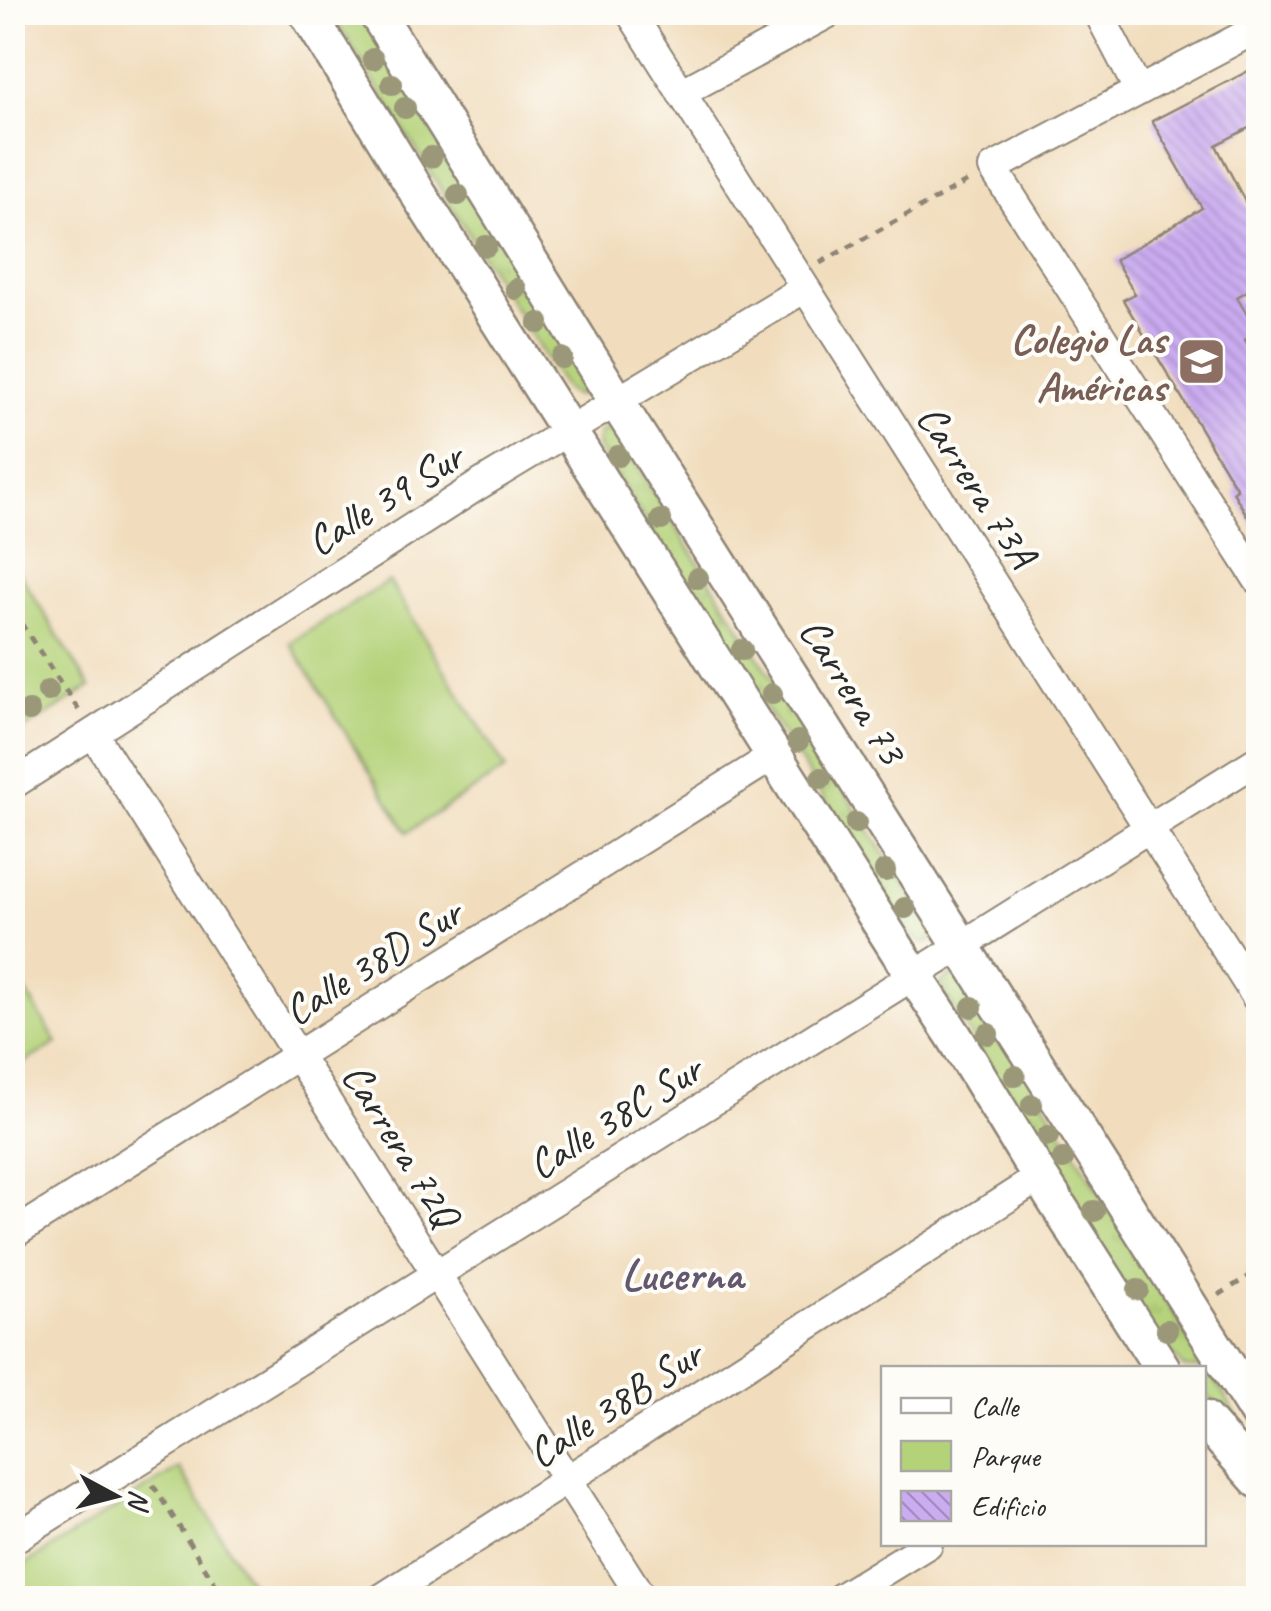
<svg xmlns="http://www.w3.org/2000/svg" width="1271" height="1611" font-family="Caveat,sans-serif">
	<defs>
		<pattern id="grass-tufts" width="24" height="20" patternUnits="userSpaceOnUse" patternTransform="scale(2.5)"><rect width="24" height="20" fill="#b4d278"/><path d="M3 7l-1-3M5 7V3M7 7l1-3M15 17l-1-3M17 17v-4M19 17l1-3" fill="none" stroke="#9bb468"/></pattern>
		<pattern id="building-back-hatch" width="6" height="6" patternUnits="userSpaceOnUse" patternTransform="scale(2.5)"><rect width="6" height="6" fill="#cbacf1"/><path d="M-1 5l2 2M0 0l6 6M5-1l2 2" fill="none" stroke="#a58cc3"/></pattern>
	</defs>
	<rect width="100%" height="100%" fill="#fdfcf7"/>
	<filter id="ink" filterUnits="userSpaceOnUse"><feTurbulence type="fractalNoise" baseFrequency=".01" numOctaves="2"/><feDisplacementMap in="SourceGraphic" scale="20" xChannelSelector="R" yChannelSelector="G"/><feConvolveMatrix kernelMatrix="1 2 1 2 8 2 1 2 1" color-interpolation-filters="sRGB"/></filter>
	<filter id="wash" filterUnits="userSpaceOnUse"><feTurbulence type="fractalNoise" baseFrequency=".0048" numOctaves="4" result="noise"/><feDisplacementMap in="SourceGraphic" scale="40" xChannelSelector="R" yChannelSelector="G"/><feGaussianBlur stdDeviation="2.25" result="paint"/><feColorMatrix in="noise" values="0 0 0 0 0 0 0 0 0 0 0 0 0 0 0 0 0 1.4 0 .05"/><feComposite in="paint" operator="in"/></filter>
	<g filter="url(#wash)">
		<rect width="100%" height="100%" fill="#f1ddbd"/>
		<!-- grass -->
		<path fill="url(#grass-tufts)" stroke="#707e52" stroke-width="2.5" d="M331,13H361L589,386L583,395H573L565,389Z
			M606,429L614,430L935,933L930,941L922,942L913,937L597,446L599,433Z
			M962,968L1258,1450V1455L1204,1391V1368H1184L1143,1320L939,984Z"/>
		<!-- green -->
		<path fill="#b4d278" stroke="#707e52" stroke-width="2.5" d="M13,563L90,687L13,737H12Z
			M389,581L506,769L407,832L290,643Z
			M12,969L57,1043L13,1069H12Z
			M179,1468L259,1598H13V1572Z"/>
		<g id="blocks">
			<!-- building -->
			<path fill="url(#building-back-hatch)" d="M1258,66V123L1216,145L1258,227V285L1237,297L1257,332L1245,340L1258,362V534L1233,492L1237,489L1123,300L1135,294L1115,260L1202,208L1152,121Z"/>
		</g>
	</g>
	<g filter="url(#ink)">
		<use href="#blocks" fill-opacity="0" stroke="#8e8474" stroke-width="2.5"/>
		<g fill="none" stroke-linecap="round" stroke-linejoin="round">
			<defs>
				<path id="minor" d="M630,12L1258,1000
					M1098,12L1139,91
					M1258,28L993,168L1258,580
					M681,93L831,12
					M93,733L642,1598
					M12,785L477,486L805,288
					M12,1235L775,755
					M12,1540L1258,760
					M382,1598L1040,1177
					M840,1598L928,1544"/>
				<path id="tertiary" d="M307,12L419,195L900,954L954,1036L1040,1177L1162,1368
					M376,12L625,415L1258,1414
					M1204,1419L1258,1480"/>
			</defs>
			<!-- minor casing -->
			<use href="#minor" stroke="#8e8474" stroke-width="32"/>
			<!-- tertiary casing -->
			<use href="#tertiary" stroke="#8e8474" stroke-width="40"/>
			<!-- path -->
			<path stroke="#8e8474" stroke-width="5" stroke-dasharray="8 8" stroke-linecap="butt" d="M820,263L968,181
				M12,610L80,712
				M1219,1295L1258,1270
				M153,1485L224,1598"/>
			<!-- minor -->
			<use href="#minor" stroke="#fff" stroke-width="28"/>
			<!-- tertiary -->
			<use href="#tertiary" stroke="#fff" stroke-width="35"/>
		</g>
		<!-- trees -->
		<g fill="#9b9779">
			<circle cx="373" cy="59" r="11"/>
			<circle cx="392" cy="84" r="11"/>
			<circle cx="405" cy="108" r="11"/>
			<circle cx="431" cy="157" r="11"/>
			<circle cx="458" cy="195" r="11"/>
			<circle cx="486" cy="246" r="11"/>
			<circle cx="516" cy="289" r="11"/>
			<circle cx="539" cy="323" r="11"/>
			<circle cx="562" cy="358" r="11"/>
			<circle cx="618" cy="456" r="11"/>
			<circle cx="661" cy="520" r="11"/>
			<circle cx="698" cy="578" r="11"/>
			<circle cx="742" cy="650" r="11"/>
			<circle cx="48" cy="691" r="11"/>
			<circle cx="772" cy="694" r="11"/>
			<circle cx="29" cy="711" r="11"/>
			<circle cx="798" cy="741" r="11"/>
			<circle cx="821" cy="778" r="11"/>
			<circle cx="856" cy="823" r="11"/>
			<circle cx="885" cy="871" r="11"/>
			<circle cx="905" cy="908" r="11"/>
			<circle cx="972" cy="1007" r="11"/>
			<circle cx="988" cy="1034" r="11"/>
			<circle cx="1015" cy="1076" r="11"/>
			<circle cx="1032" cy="1105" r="11"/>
			<circle cx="1048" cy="1136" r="11"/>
			<circle cx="1063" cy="1159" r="11"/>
			<circle cx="1094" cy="1211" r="11"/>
			<circle cx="1138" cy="1290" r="11"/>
			<circle cx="1167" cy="1330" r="11"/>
		</g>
	</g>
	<!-- icons -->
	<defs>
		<symbol id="school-square" viewBox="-11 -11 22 22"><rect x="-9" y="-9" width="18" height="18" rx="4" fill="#8d6e63" stroke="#fdfcf7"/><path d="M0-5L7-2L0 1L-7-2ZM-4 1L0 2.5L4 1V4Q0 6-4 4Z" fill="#fff"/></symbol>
	</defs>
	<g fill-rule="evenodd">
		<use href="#school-square" x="1174" y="334" width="55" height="55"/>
	</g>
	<g text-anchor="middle" stroke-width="8" stroke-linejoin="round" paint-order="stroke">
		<!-- education labels -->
		<g font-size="42" font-weight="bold" fill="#785e54" stroke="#fdfcf7" text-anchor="end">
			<text x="1166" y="353">Colegio Las<tspan x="1166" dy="48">Américas</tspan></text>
		</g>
		<!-- street labels -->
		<g font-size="42" fill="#2b2b2b" stroke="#fdfcf7">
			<text transform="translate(978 485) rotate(57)" y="15">Carrera 73A</text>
			<text transform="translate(384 498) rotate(-32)" y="15">Calle 39 Sur</text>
			<text transform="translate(854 690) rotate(58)" y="15">Carrera 73</text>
			<text transform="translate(372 961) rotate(-32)" y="15">Calle 38D Sur</text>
			<text transform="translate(614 1116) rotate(-32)" y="15">Calle 38C Sur</text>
			<text transform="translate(402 1144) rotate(58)" y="15">Carrera 72Q</text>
			<text transform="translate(614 1403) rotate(-33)" y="15">Calle 38B Sur</text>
		</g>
		<!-- neighbourhood labels -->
		<g font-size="45" font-weight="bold" fill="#635870" stroke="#fdfcf7">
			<text x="682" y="1289">Lucerna</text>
		</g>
	</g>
	<!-- margin -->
	<rect width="1271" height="1611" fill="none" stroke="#fdfcf7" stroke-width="50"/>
	<!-- legend -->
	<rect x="881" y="1366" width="325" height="180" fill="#fdfcf7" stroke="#a9a8a5" stroke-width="2.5"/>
	<rect x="901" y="1398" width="50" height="15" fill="#ffffff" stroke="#a9a8a5" stroke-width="2.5"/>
	<text x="971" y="1416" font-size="30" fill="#2b2b2b">Calle</text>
	<rect x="901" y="1441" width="50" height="30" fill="#b4d278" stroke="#a9a8a5" stroke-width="2.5"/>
	<text x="971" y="1466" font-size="30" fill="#2b2b2b">Parque</text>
	<rect x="901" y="1491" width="50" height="30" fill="url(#building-back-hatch)" stroke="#a9a8a5" stroke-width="2.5"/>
	<text x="971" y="1516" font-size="30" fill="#2b2b2b">Edificio</text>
	<!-- north arrow -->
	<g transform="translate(115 1496) rotate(97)" stroke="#fdfcf7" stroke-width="8" paint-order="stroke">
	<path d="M0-8L18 38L0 25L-18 38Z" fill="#2b2b2b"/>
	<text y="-15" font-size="28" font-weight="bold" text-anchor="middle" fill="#2b2b2b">N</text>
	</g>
</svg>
